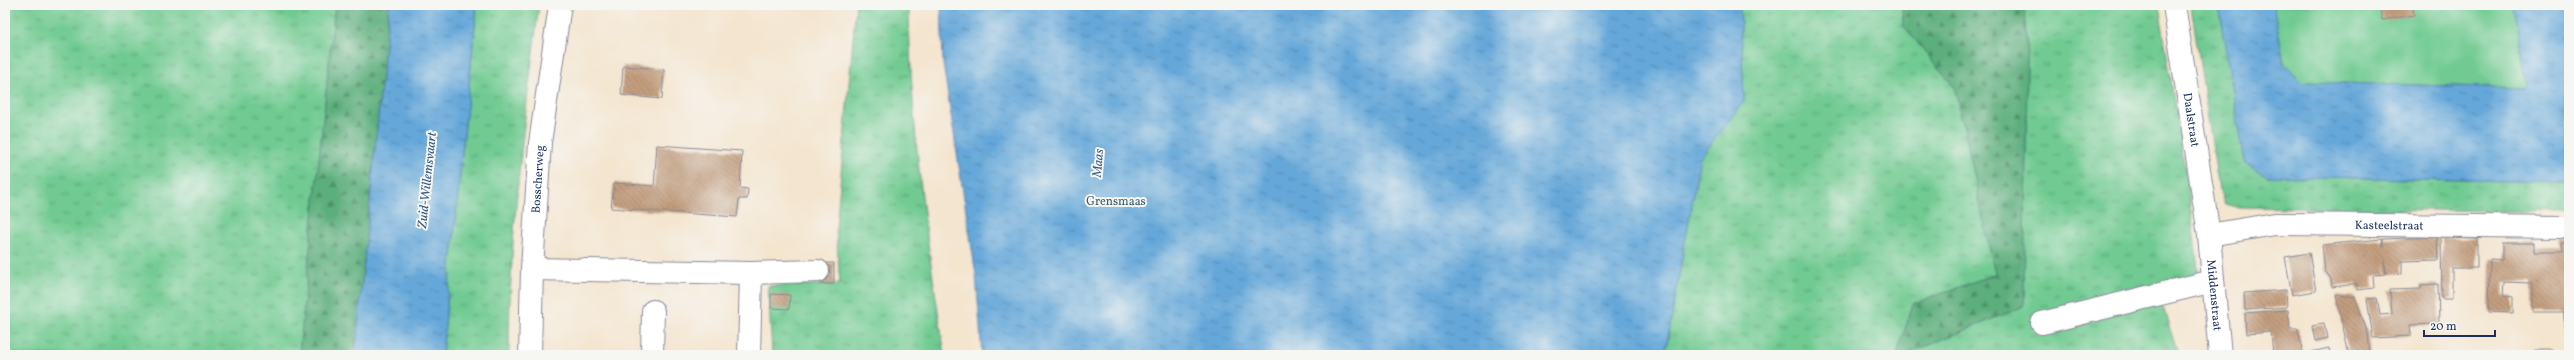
<svg xmlns="http://www.w3.org/2000/svg" width="2574" height="360" font-family="Vollkorn,serif">
	<defs>
		<pattern id="grass-tufts" width="24" height="20" patternUnits="userSpaceOnUse"><rect width="24" height="20" fill="#70ca91"/><path d="M3 7l-1-3M5 7V3M7 7l1-3M15 17l-1-3M17 17v-4M19 17l1-3" fill="none" stroke="#5ba47a"/></pattern>
		<pattern id="forest-firs" width="22" height="20" patternUnits="userSpaceOnUse"><rect width="22" height="20" fill="#5cae7b"/><path d="M5 1l3.5 6h-7zM16 11l3.5 6h-7z" fill="#4b8e68"/></pattern>
		<pattern id="water-ripples" width="26" height="14" patternUnits="userSpaceOnUse"><rect width="26" height="14" fill="#65a7d9"/><path d="M2 4q2-2 4 0t4 0M15 11q2-2 4 0t4 0" fill="none" stroke="#5288b3"/></pattern>
		<pattern id="building-back-hatch" width="6" height="6" patternUnits="userSpaceOnUse"><rect width="6" height="6" fill="#c39e7e"/><path d="M-1 5l2 2M0 0l6 6M5-1l2 2" fill="none" stroke="#9e816a"/></pattern>
	</defs>
	<rect width="100%" height="100%" fill="#f6f6f2"/>
	<filter id="ink" filterUnits="userSpaceOnUse"><feTurbulence type="fractalNoise" baseFrequency=".025" numOctaves="2"/><feDisplacementMap in="SourceGraphic" scale="8" xChannelSelector="R" yChannelSelector="G"/><feConvolveMatrix kernelMatrix="1 2 1 2 8 2 1 2 1" color-interpolation-filters="sRGB"/></filter>
	<filter id="wash" filterUnits="userSpaceOnUse"><feTurbulence type="fractalNoise" baseFrequency=".012" numOctaves="4" result="noise"/><feDisplacementMap in="SourceGraphic" scale="16" xChannelSelector="R" yChannelSelector="G"/><feGaussianBlur stdDeviation="0.9" result="paint"/><feColorMatrix in="noise" values="0 0 0 0 0 0 0 0 0 0 0 0 0 0 0 0 0 1.4 0 .05"/><feComposite in="paint" operator="in"/></filter>
	<g filter="url(#wash)">
		<rect width="100%" height="100%" fill="#f4e5cf"/>
		<!-- grass -->
		<path fill="url(#grass-tufts)" stroke="#467c78" d="M5,5H335L299,355H9L5,341Z
			M477,5H539C524,122 509,237 509,355H442Z
			M856,5H909C910,123 926,239 945,355L772,354L768,286L840,284L836,229Z
			M1740,5H1902L1903,25L1956,89L1995,274L1913,304L1897,355H1665L1700,157L1744,101Z
			M2024,5H2159L2189,195L2199,278L2157,287L2178,355H1904L2024,306L2027,59Z
			M2191,5H2218L2245,161L2266,176L2563,182L2569,179V212L2236,207L2225,204L2219,190Z"/>
		<!-- forest -->
		<path fill="url(#forest-firs)" stroke="#3c6e6c" d="M335,5H389L355,355H299Z
			M1902,5H2024L2027,59L2024,306L1904,355H1897L1913,304L1995,274L1956,89L1903,25Z"/>
		<!-- garden -->
		<path fill="#70ca91" stroke="#467c78" d="M2273,5H2513L2527,84L2524,88L2303,82L2284,63Z"/>
		<!-- water -->
		<path fill="url(#water-ripples)" stroke="#406b9c" d="M389,5H477L442,355H355Z
			M941,5H1740L1744,101L1700,158L1665,355H982L976,275L943,64Z
			M2218,5H2273L2284,63L2303,82L2524,88L2527,83L2513,5H2567L2569,19V179L2563,182L2266,176L2245,162Z"/>
		<g id="blocks">
			<!-- building -->
			<path fill="url(#building-back-hatch)" d="M2379,5H2413L2414,15L2382,20Z
				M623,66L664,69L662,99L621,95Z
				M657,145L742,151L740,188L748,189L747,199H739L737,217L611,208L614,183L654,186Z
				M2437,237L2438,260L2402,261V273L2387,274L2384,261L2386,275L2373,276L2374,288L2357,290V284L2332,287L2331,279L2325,271L2322,245L2382,239L2383,248V239Z
				M2441,237L2477,238V268H2452V299H2442Z
				M2503,243H2534V252H2561L2560,243H2569V284H2566L2565,289V312H2533V283L2504,282L2503,296L2513,297V313L2489,312L2490,259L2503,260Z
				M2309,253L2316,291L2292,295L2285,257Z
				M820,263H834V284H821Z
				M2438,284L2439,324L2410,325L2411,336L2373,338L2367,299L2377,298L2380,315L2392,314L2390,290L2421,289V285Z
				M2286,290L2287,307L2245,310L2244,293Z
				M771,294L790,295L789,309L771,308Z
				M2336,295L2355,297L2368,334L2370,355H2349Z
				M2288,310L2290,329H2298L2303,355H2273L2271,332L2246,334L2245,313Z
				M2565,312H2569V328H2565Z
				M2324,324L2327,338L2315,341L2312,326Z
				M2329,348L2330,355H2311V352Z
				M2536,350H2552V355H2536Z"/>
		</g>
	</g>
	<g filter="url(#ink)">
		<use href="#blocks" fill-opacity="0" stroke="#888a96" stroke-width="1"/>
		<g fill="none" stroke-linecap="round" stroke-linejoin="round">
			<defs>
				<g id="minor">
					<path id="s1" d="M2174,5L2209,235L2220,355"/>
					<path id="s2" d="M2209,235L2275,224L2569,227"/>
					<path d="M532,269L751,273L818,271"/>
					<path d="M2042,323L2213,281"/>
					<path id="s3" d="M530,355L532,269L540,143L560,5"/>
					<path d="M652,355L653,311"/>
					<path d="M749,355L751,273"/>
				</g>
			</defs>
			<!-- minor casing -->
			<use href="#minor" stroke="#888a96" stroke-width="24"/>
			<!-- minor -->
			<use href="#minor" stroke="#fff" stroke-width="22"/>
		</g>
	</g>
	<g text-anchor="middle" stroke-width="4" stroke-linejoin="round" paint-order="stroke">
		<!-- street labels -->
		<g font-size="12" fill="#1b2f5e" stroke="#f6f6f2">
			<text dy="4" stroke="none"><textPath href="#s1" startOffset="116">Daalstraat</textPath></text>
			<text dy="4" stroke="none"><textPath href="#s3" startOffset="176">Bosscherweg</textPath></text>
			<text dy="4" stroke="none"><textPath href="#s2" startOffset="181">Kasteelstraat</textPath></text>
			<text dy="4" stroke="none"><textPath href="#s1" startOffset="293">Middenstraat</textPath></text>
		</g>
		<!-- park labels -->
		<g font-size="12" fill="#355e6d" stroke="#f6f6f2">
			<text x="1116" y="205">Grensmaas</text>
		</g>
		<!-- water labels -->
		<g font-size="13" font-style="italic" fill="#355989" stroke="#f6f6f2">
			<text transform="translate(1097 163) rotate(-85)" y="5">Maas</text>
			<text transform="translate(426 180) rotate(-84)" y="5">Zuid-Willemsvaart</text>
		</g>
	</g>
	<!-- margin -->
	<rect width="2574" height="360" fill="none" stroke="#f6f6f2" stroke-width="20"/>
	<!-- scale -->
	<path d="M2424 330v6h71v-6" fill="none" stroke="#1b2f5e" stroke-width="2"/>
	<text x="2430" y="330" font-size="12" fill="#1b2f5e" stroke="#f6f6f2" stroke-width="3" paint-order="stroke">20 m</text>
</svg>
